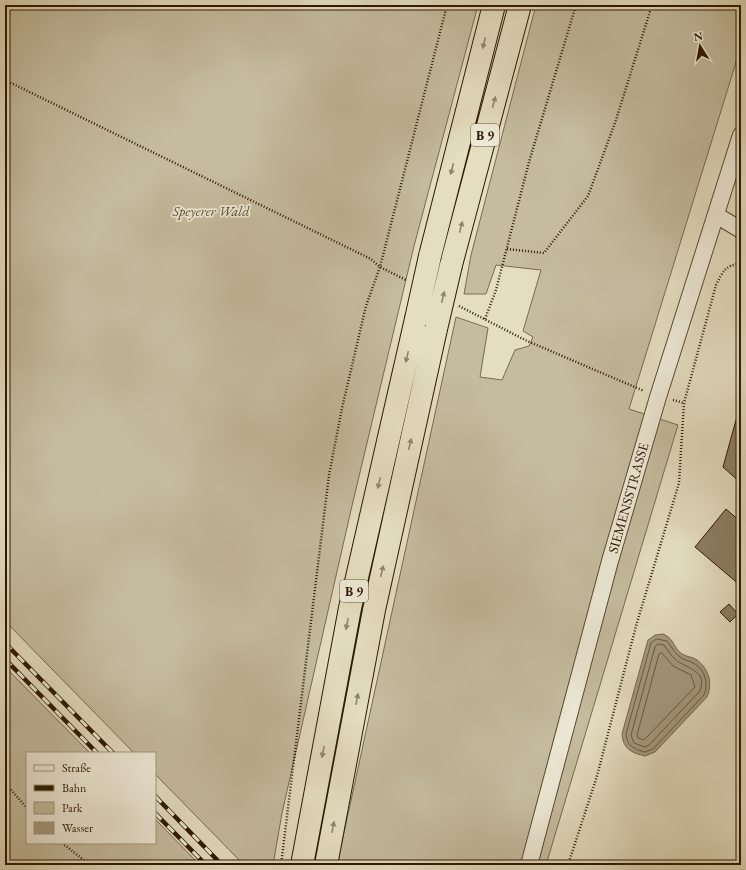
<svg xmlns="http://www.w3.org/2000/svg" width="746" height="870" font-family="'EB Garamond',serif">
	<rect width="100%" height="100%" fill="#e4ddc0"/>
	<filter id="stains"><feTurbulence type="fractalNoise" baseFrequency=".005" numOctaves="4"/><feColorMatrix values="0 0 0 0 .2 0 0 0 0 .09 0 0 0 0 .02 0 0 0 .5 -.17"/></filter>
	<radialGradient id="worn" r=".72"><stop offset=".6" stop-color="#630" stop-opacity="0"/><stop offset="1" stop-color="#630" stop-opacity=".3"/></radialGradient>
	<!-- green -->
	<path fill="#c5bc9f" stroke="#786a50" d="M5,5H478L414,246L351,510L282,813L273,865H244L155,774V753H134L5,621Z
		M536,5H741V46L629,409L678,425L546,865H337L456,317L488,328L480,377L502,380L515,350L529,346L533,337L523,331L541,270L496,265L486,294H464L471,255Z
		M5,667L90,753H27V843H155V819L198,863L196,865H5Z"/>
	<!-- water -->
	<path fill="#a59a7f" stroke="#75664c" d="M663,634C675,639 673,648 682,654C687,657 693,657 697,660C709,669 713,684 707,697L655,752L645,756C632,753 623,749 622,734L648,640L655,635Z"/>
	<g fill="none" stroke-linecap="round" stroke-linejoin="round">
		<!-- shore -->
		<path stroke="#685940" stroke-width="1" d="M657,639L667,641C671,646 674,652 679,656C682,660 688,660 693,663C705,669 709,684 704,695L653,749L645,752C634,749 627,746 626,734L651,643Z
			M658,644L664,645C668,650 671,656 676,660C685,668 710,671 699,692L649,745L645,747L634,743L631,735L655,647Z
			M662,653L673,666L691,675L695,687L644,740L638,738L637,735L659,654Z"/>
	</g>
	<!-- building -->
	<path fill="#8c7e64" stroke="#2c1800" d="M741,402V483L723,467Z
		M726,509L741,522V586L695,547Z
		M729,604L738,614L730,622L720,612Z"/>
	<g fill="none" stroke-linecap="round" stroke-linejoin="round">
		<defs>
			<path id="minor" d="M716,215L741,230
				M529,865L610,561L658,397L741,135"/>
			<path id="trunk" d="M430,256L494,5
				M451,265L520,5
				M302,865L350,608L416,319
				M326,865L374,610L436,329"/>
		</defs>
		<!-- minor casing -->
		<use href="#minor" stroke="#5a4930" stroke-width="18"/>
		<!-- trunk casing -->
		<use href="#trunk" stroke="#2c1800" stroke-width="24"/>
		<!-- path -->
		<path stroke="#2c1800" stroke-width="2.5" stroke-dasharray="1 2" stroke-linecap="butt" d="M5,80L371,259L380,267L406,280
			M507,249L544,253L588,196L616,120L652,5
			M459,306L525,340L644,391
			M485,319L496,290L529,162L576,5
			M673,400L684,403
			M5,783L27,808
			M62,843L90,865
			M281,865L329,475L342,408L366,306L380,267L447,5
			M568,865L597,776L636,626L679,483L684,403L716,285C723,271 725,266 741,263"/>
		<!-- minor -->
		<use href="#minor" stroke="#ede9d6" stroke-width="16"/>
		<!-- trunk -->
		<use href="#trunk" stroke="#e4ddc0" stroke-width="22"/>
		<defs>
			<path id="rail" d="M5,643L113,753
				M5,659L97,753
				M155,796L222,865
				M155,813L206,865"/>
		</defs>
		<!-- rail casing -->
		<use href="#rail" stroke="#2c1800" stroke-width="4.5"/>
		<!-- rail -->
		<use href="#rail" stroke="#ede9d6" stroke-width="3" stroke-dasharray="9" stroke-linecap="butt"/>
		<defs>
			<path id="trunk-bridge" d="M416,319L430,256
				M436,329L451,265"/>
		</defs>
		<!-- trunk-bridge casing -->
		<use href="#trunk-bridge" stroke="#2c1800" stroke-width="24" stroke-linecap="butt"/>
		<!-- trunk-bridge -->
		<use href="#trunk-bridge" stroke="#e4ddc0" stroke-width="22"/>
	</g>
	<!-- one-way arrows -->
	<defs><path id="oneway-solid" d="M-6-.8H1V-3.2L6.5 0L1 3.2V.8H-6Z"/></defs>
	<g fill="#91846a">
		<use href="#oneway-solid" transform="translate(484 43) rotate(104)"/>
		<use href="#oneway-solid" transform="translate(494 102) rotate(-75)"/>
		<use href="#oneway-solid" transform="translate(452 169) rotate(104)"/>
		<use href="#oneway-solid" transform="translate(461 227) rotate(-75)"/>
		<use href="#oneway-solid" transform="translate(443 297) rotate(-77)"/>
		<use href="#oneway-solid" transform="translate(407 357) rotate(103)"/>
		<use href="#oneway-solid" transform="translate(410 444) rotate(-77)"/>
		<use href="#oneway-solid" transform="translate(379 483) rotate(103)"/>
		<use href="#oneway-solid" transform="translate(382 571) rotate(-77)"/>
		<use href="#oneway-solid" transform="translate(347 624) rotate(101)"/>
		<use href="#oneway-solid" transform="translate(357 699) rotate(-79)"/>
		<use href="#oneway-solid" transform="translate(323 752) rotate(101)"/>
		<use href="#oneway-solid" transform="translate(333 827) rotate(-79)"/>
	</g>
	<g text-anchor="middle" stroke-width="3.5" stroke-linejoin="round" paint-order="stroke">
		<!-- shield labels -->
		<g fill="#ede9d6" stroke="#665740" stroke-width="1">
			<rect x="471" y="124" width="28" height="22" rx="3"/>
			<rect x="340" y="580" width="28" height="22" rx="3"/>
		</g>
		<g font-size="13" font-weight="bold" fill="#2c1800">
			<text x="485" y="140">B 9</text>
			<text x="354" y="596">B 9</text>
		</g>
		<!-- park labels -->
		<g font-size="14" font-style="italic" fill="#5a4930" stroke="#ede9d6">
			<text x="211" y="216">Speyerer Wald</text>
		</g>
		<!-- street labels -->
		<g font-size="14" fill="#2c1800" stroke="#ede9d6">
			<text transform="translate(628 498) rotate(-74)" y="5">SIEMENSSTRASSE</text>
		</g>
	</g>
	<!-- margin -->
	<rect width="746" height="870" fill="none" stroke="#e4ddc0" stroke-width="20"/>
	<rect x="6" y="6" width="734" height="858" fill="none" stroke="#2c1800" stroke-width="2"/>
	<rect x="10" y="10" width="726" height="850" fill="none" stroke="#2c1800"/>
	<!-- legend -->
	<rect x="26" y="752" width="130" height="92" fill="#ede9d6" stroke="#a09580"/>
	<rect x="34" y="765" width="20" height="6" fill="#ede9d6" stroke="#a09580"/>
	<text x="62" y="772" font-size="12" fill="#2c1800">Straße</text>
	<rect x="34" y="785" width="20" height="6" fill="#2c1800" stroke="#a09580"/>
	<text x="62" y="792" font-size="12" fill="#2c1800">Bahn</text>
	<rect x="34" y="802" width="20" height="12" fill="#c5bc9f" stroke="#a09580"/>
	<text x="62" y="812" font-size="12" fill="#2c1800">Park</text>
	<rect x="34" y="822" width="20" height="12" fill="#a59a7f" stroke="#a09580"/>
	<text x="62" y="832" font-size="12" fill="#2c1800">Wasser</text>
	<!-- north arrow -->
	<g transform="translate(700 46) rotate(349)" stroke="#ede9d6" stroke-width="3" paint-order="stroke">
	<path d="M0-3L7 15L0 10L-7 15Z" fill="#2c1800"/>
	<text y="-6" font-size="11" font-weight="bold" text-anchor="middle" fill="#2c1800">N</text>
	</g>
	<rect width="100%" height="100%" filter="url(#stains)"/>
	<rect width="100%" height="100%" fill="url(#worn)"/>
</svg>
